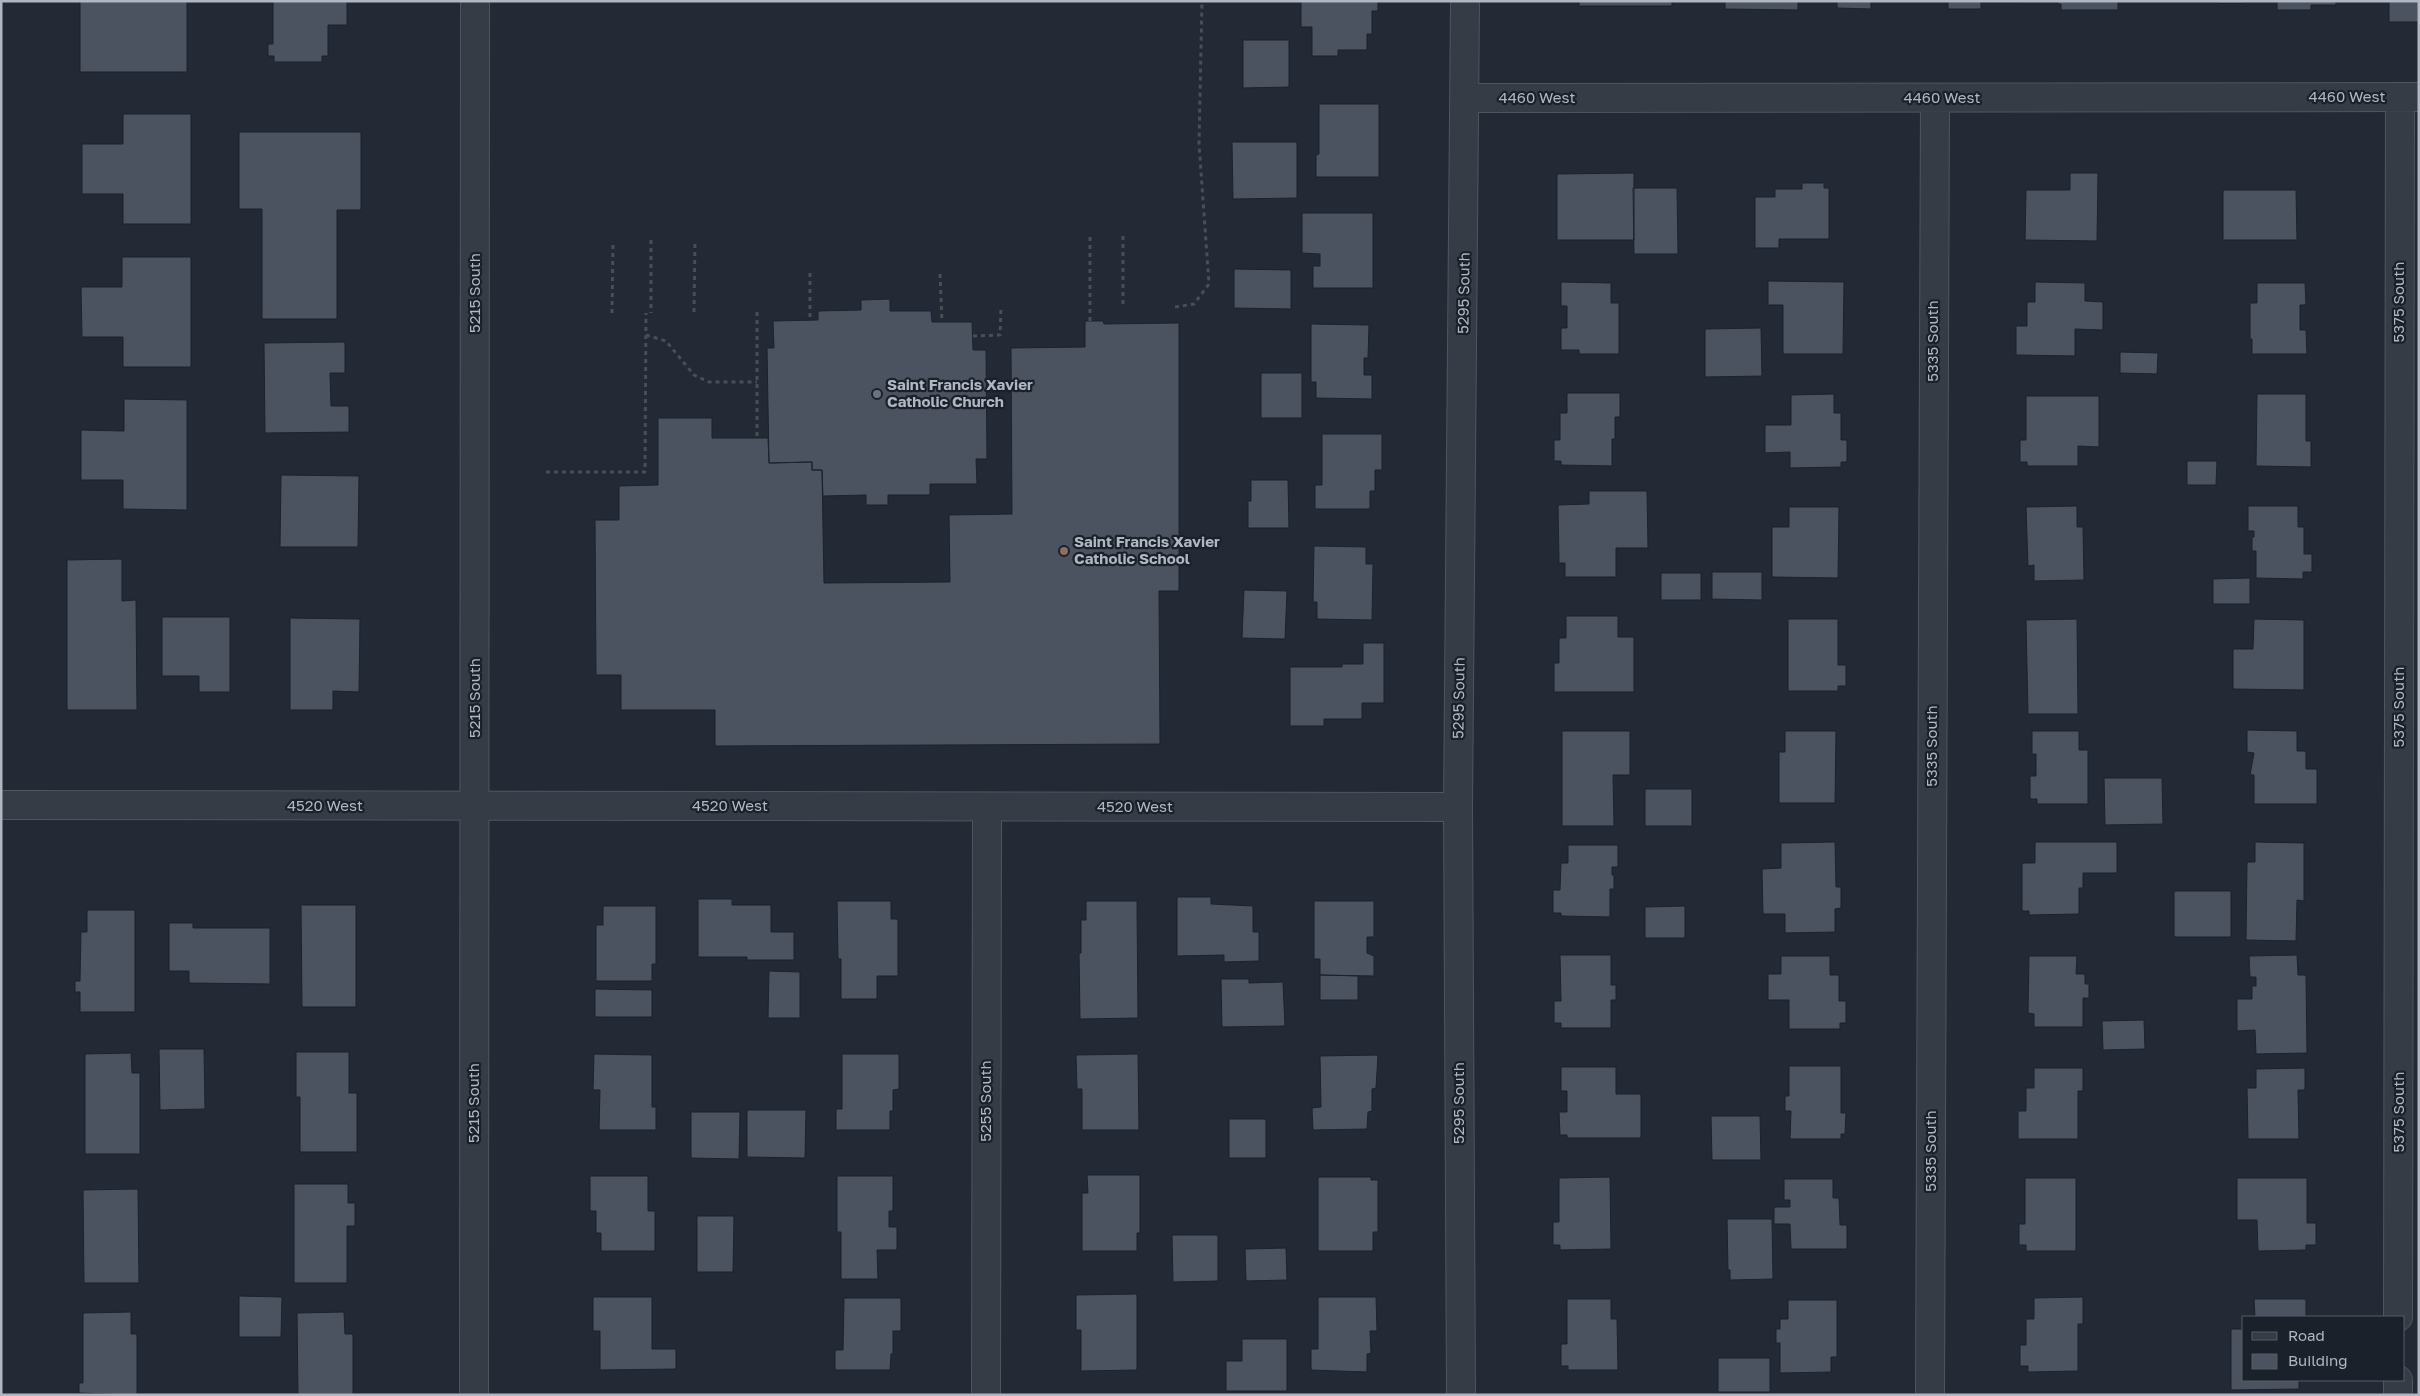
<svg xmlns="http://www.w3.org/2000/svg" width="2420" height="1396" font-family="'Golos Text',sans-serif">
	<rect width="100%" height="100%" fill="#232935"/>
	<!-- building -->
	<path fill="#4b5360" stroke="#1d232c" d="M80,1H187V72H80Z
		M273,1H347V25H328V56H322V62H274V56H268V44H273Z
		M1301,1H1378V11H1372V34H1367V50H1338V56H1312V27H1301Z
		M1579,1H1672V6H1579Z
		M1725,1H1798V10L1725,9Z
		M1837,1H1892H1871V9L1837,8Z
		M1948,1H2021V2H1981V9H1948Z
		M2058,1H2118V10H2061V4H2058Z
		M2219,1H2244V3H2219Z
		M2277,1H2351H2336V5H2311V10H2277Z
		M2389,1H2419V22H2389Z
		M1243,40H1289V87L1243,88Z
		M1319,104H1379V177H1316V155L1319,154Z
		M123,114H191V224H123V194H82V144H123Z
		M239,132H361V210H337V319H262V209H239Z
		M1232,142H1297V198L1233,199Z
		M1634,173V240H1557V174Z
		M2070,173H2098L2097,241L2025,240L2026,190H2070Z
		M1802,183H1824V188H1829V239H1779V248H1755V197H1775V189H1802Z
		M1633,188H1677L1678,254H1634Z
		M2223,190H2296L2297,240H2223Z
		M1302,213H1373V288H1313V266H1320V254L1302,253Z
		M122,257H191V367H123V337H82L81,287H122Z
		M1234,269L1291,270V309L1234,308Z
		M1768,281L1844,282L1843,354H1783V305H1768Z
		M1561,282L1611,283V303H1619V354H1579V350H1561V328H1567V306H1561Z
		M2035,282L2085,283V301L2103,302V330L2075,329V356L2016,355V326H2027V302H2035Z
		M2257,283H2305L2306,305H2300V330H2306L2307,354H2252V339H2250V303H2257Z
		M890,299V311H931L932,322H972L973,350H986L987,459H976L977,484H930V495H888V505H866V495L823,496L822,470H812V462L769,463L767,348H774L773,321L818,320V311L861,310V300Z
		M1085,321H1103L1104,324L1179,323V591H1159L1160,744L715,746V710H621V675H596L595,520H619V486L658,485V418H712V438H768L769,463L812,462V470H822L824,583L950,582L949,515L1012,514L1011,348L1085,347Z
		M1311,324L1369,325L1368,358H1364V375H1372V399L1316,398V382H1311Z
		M1761,328L1762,376L1705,377V329Z
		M345,342V373H330L331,406H349V432L265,433L264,343Z
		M2120,352L2158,353L2157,374L2120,373Z
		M1261,373H1302V418H1261Z
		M1567,393H1620V417H1615V439H1612V466L1561,465V461H1554V440H1560V413H1567Z
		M1834,394V413H1841V440H1847V462H1841V467L1790,468V452L1765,453V425H1791V395Z
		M2257,394H2306V441H2311V467L2256,466Z
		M2026,396H2099V447L2078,446V466H2027V462H2020V440H2026Z
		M124,399L187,400V510L123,509V480H81V430L124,431Z
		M1322,434H1382V470H1375V491H1370V509H1315V485H1322Z
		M2187,461H2217L2216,485H2187Z
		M281,475L359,476L358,547H280Z
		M1251,480H1288L1289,528H1248V501H1251Z
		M1589,491H1647L1648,548H1616V577H1565V563H1559L1558,505L1589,504Z
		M2077,506V527H2083L2084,580L2034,581V565L2028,566L2026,507Z
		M2248,506H2298V527H2304V554H2312V572H2303V579L2256,578V551H2252V537H2254V531H2248Z
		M1789,507H1839L1838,578L1772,577V527H1789Z
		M1314,546L1366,547V564H1373L1372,620L1317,619V602H1313Z
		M122,559V601L136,600L137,710H67V560Z
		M1712,572H1762V600L1712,599Z
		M1661,573H1701V600H1661Z
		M2250,578V604H2213V579Z
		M1244,590L1287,591L1285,639L1242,638Z
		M1566,616H1618V637H1634V692H1554V663H1559V638H1566Z
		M162,617H230V692H199V676H162Z
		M290,618L360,619L359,692L333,691V710H290Z
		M1788,619H1838V665H1846V686H1838V691H1788Z
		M2077,619L2078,714H2028L2026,620Z
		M2254,619L2304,620V690L2233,689V649H2253Z
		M1363,643H1384V703H1362V719H1324V726H1290V667H1342V664H1363Z
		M2247,730L2297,731V751H2306V769H2317V804H2254V775H2250L2254,753L2247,752Z
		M1562,731H1630V775H1613L1614,826H1562Z
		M1785,731H1836L1835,803H1779V752H1785Z
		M2032,731H2079V750H2088V804H2037V799H2030V776H2036V754H2032Z
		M2104,778H2162L2163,824L2105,825Z
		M1645,789H1692V826H1645Z
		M1835,842L1836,887H1841V908L1835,909V932L1785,933V914H1763L1762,869L1781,868V843Z
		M2035,842H2117V873H2083V888H2079V914L2029,915V911H2022V863H2035Z
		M2255,842L2304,843V901L2297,900L2296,941L2246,940L2247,862H2255Z
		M1568,845H1618V867H1612V875H1614V889H1610V917L1561,916V913H1553V890H1560L1561,863H1568Z
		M2174,891H2231V937H2174Z
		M1177,897H1211V904L1253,906V932H1259V961L1224,962V955L1177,956Z
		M698,899H732V905H771V932H794V960H747V957H698Z
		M837,901H891V919H898V976H877V999H841V959H838Z
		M1086,901H1137L1138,1018L1080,1019L1079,953H1081V920H1086Z
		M1314,901H1374V937H1367V953L1374,956V976L1320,975V959H1314Z
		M301,905H356V1007H302Z
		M603,906H656V964H652V981H596V925H603Z
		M1685,906V938H1645V907Z
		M87,910H135V1012H80V992H75V981H80L81,932H87Z
		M169,923H193V928H270V984L189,983V971H169Z
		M1560,955H1611V985H1616V1000H1611V1028H1561V1023H1554V1001H1561Z
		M2297,955L2298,975H2306L2307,1053L2256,1054L2255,1030L2237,1031V999H2252V986H2256V977H2250L2249,956Z
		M1781,956H1830V975H1839V1001H1846V1023H1840V1029H1789V1000H1768V974H1781Z
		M2029,956H2077L2076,974H2085V984H2089V998H2083V1027H2034V1014L2028,1013Z
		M769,971L800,972V1018H768Z
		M1320,975L1358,976V1000H1320Z
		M1221,979H1249V983L1283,982L1285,1026L1222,1027Z
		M595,989L652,990V1017H595Z
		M2144,1020L2145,1049L2103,1050L2102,1021Z
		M159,1049H204L205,1109L160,1110Z
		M296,1052H349V1093H357V1152H300V1097H296Z
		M131,1053L132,1073H140V1154H85V1054Z
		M594,1054L652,1055V1107H656V1130H599L600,1090H593Z
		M842,1054H899V1089L893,1090V1111H890V1130H836V1109H842Z
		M1138,1054L1139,1130H1082V1089H1077L1076,1055Z
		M1378,1055L1376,1088L1372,1089V1111L1368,1112L1367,1129L1313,1130L1312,1108L1321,1107L1320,1056Z
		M1789,1066H1841V1113H1846L1845,1134H1841V1139H1790L1791,1111H1785V1096H1789Z
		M1561,1067H1616V1094H1641V1138H1567V1135H1560L1559,1112H1567V1091H1561Z
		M2034,1068H2083V1091H2078V1139H2018V1111H2026V1088H2034Z
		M2305,1068V1090H2298L2299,1139H2248L2247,1088H2256V1069Z
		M747,1110H806L805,1158L747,1157Z
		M691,1112H740L739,1159L691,1158Z
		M1711,1116H1760L1761,1160H1712Z
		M1229,1119H1266V1158H1229Z
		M1087,1175H1140V1233H1137V1251H1082V1193H1088Z
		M590,1176H648V1211H655V1251H601V1233H596V1211H590Z
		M837,1176H893V1211H889V1227H897V1250H877L878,1279H841V1232H837Z
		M1318,1177H1371V1180H1378V1232H1373V1251H1318Z
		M1610,1177L1611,1249L1560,1250V1245H1553V1222H1559V1178Z
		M2025,1178H2076V1251H2026V1245H2019V1224H2025Z
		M2237,1178H2307V1223H2316V1245H2306V1250L2258,1251L2257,1220H2237Z
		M1784,1179H1833V1198H1839L1840,1225H1847V1249H1791L1790,1224H1774V1207H1790V1200H1784Z
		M294,1184H348V1203H355V1226H347V1283H294Z
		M138,1189L139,1283H84L83,1190Z
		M697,1216H734L733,1272H697Z
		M1727,1219H1772L1773,1279L1730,1280V1270H1728Z
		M1172,1235H1218V1281L1173,1282Z
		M1286,1248L1287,1280L1246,1281L1245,1249Z
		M1137,1294V1370L1081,1371V1330H1076V1295Z
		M239,1296L282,1297L281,1337H239Z
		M593,1297H652V1349H676V1369L600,1370V1331H593Z
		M1318,1297H1376L1377,1331H1370L1371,1353L1367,1354V1372L1311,1370V1349H1318Z
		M2083,1297V1324H2078V1371L2028,1372V1366H2020V1345H2026V1319H2034V1298Z
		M844,1298H901V1331H893V1354H891L890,1370H835V1350H843Z
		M1567,1299H1611V1319H1617L1618,1370H1568V1366H1561V1344H1567Z
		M2254,1299H2306V1317H2255Z
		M1788,1300H1837V1357H1831V1372L1780,1373V1343H1776V1329H1780V1319H1788Z
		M131,1312V1334H137V1395L79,1393V1383H83V1313Z
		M344,1312L345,1334H353V1395H298L297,1313Z
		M2231,1329H2244V1380H2299V1389L2231,1390Z
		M1242,1339H1287V1391H1226V1361H1242Z
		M1718,1358H1770V1392H1718Z"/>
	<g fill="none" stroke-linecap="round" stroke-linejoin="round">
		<defs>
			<path id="minor" d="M1466,98L2417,97
				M1,805L1458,807
				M2398,1317L2400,97
				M986,1395L987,807
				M1461,1395L1458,807L1465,1
				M1930,1395L1935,98
				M2398,1395V1380"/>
			<path id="tertiary" d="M474,1395L475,1"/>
		</defs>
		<!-- minor casing -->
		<use href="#minor" stroke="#505660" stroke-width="30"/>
		<!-- tertiary casing -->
		<use href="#tertiary" stroke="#505660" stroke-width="30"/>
		<!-- path -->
		<path stroke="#445255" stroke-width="3" stroke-dasharray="4 4" stroke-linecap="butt" d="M1123,236V307
			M651,240V313
			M810,273V320
			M940,274L942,322
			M1175,307L1194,304L1209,284L1199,144L1202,1
			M694,312L695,240
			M757,312V438
			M612,313L613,241
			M1090,321V236
			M646,335L666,341L694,375L709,382H757
			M973,336L1000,335L1001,308
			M546,472H645L646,313"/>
		<!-- minor -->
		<use href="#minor" stroke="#363c45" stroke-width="28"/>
		<!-- tertiary -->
		<use href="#tertiary" stroke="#363c45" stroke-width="28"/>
	</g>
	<!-- markers -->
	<circle fill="#6b7280" stroke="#1b212a" stroke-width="2" cx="877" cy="394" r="5"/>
	<circle fill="#8d6e63" stroke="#1b212a" stroke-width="2" cx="1064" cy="551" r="5"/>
	<g text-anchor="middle" stroke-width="4.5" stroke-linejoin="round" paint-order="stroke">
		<!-- street labels -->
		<g font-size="15" fill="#b0b6c2" stroke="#1b212a">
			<text x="2347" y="102">4460 West</text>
			<text x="1537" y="103">4460 West</text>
			<text x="1942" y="103">4460 West</text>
			<text transform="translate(475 293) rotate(-90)" y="5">5215 South</text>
			<text transform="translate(1464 293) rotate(-89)" y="5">5295 South</text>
			<text transform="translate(2399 302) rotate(-90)" y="5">5375 South</text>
			<text transform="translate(1933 341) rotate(-90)" y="5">5335 South</text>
			<text transform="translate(475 698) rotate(-90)" y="5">5215 South</text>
			<text transform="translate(1459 698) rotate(-89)" y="5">5295 South</text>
			<text transform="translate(2399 707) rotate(-90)" y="5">5375 South</text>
			<text transform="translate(1932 746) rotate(-90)" y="5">5335 South</text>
			<text x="325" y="811">4520 West</text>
			<text x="730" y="811">4520 West</text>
			<text x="1135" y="812">4520 West</text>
			<text transform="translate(986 1101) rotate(-90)" y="5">5255 South</text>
			<text transform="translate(474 1103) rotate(-90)" y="5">5215 South</text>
			<text transform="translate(1459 1103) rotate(-90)" y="5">5295 South</text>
			<text transform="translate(2399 1112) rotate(-90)" y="5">5375 South</text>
			<text transform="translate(1931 1151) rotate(-90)" y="5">5335 South</text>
		</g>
		<!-- poi labels -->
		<g font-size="15" font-weight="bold" fill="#b0b6c2" stroke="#1b212a" text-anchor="start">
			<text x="887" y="390">Saint Francis Xavier<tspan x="887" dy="17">Catholic Church</tspan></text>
			<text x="1074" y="547">Saint Francis Xavier<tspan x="1074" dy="17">Catholic School</tspan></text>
		</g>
	</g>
	<!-- border -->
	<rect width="2420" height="1396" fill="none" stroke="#b0b6c2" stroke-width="5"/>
	<!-- legend -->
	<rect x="2242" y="1316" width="162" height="65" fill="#1b212a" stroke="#575d67"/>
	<rect x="2252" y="1332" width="25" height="8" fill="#363c45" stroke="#575d67"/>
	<text x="2288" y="1341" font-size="15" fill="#b0b6c2">Road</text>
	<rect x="2252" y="1354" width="25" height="15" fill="#4b5360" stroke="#575d67"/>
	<text x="2288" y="1366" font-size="15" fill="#b0b6c2">Building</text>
</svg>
